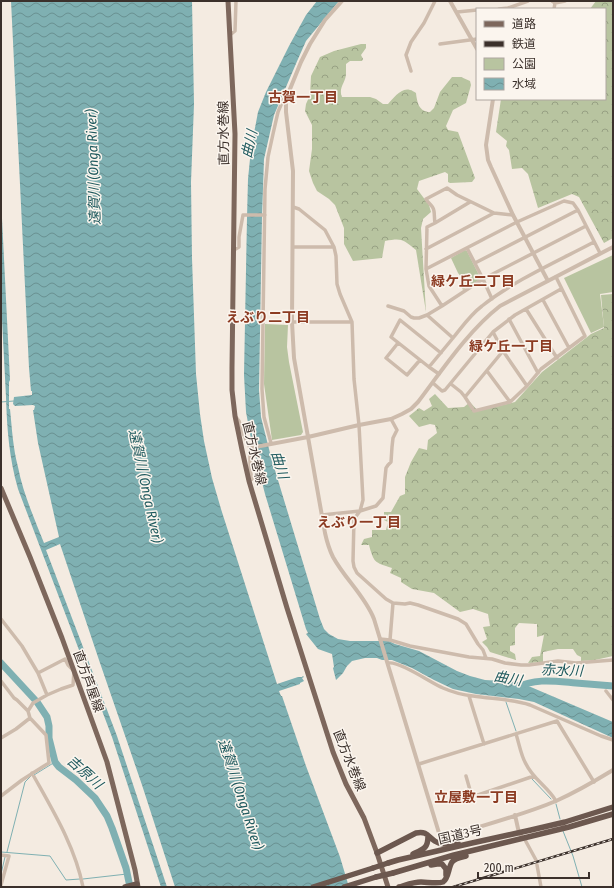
<svg xmlns="http://www.w3.org/2000/svg" width="614" height="888" font-family="'Fira Sans Condensed','Noto Sans JP',sans-serif">
	<defs>
		<pattern id="forest-crowns" width="20" height="18" patternUnits="userSpaceOnUse"><rect width="20" height="18" fill="#b8c4a0"/><path d="M2 6a3 3 0 1 1 6 0M12 15a3 3 0 1 1 6 0" fill="none" stroke="#97a083"/></pattern>
		<pattern id="water-waves" width="16" height="10" patternUnits="userSpaceOnUse"><rect width="16" height="10" fill="#7fb0b2"/><path d="M0 5q4-4 8 0t8 0" fill="none" stroke="#699091"/></pattern>
	</defs>
	<rect width="100%" height="100%" fill="#f4ebe1"/>
	<!-- green -->
	<path fill="#b8c4a0" d="M465,250L467,251L480,277L479,280L463,290L461,286L464,285V280L458,273L451,258Z
		M613,255V292L600,294L604,327L591,333L564,278Z
		M265,324L288,325L287,347L289,362L303,432L301,435L272,440L264,384Z"/>
	<!-- forest -->
	<path fill="url(#forest-crowns)" d="M596,1H613V238L604,243L579,197L572,194L538,208L528,174L522,168L512,169L509,150L506,146L507,141L496,132L501,99H605V9H590Z
		M361,44H366V48L361,55L363,59L362,61H350L346,64C346,67 346,70 346,74C346,82 338,88 342,97H370L376,99L383,104H388C393,99 401,87 410,90C412,90 414,92 416,93C417,102 419,112 430,112L434,108L440,92L452,77H461L470,81L471,85L466,103L453,110L446,126L448,130L458,132L475,178L472,182L450,183L448,182V174L445,172L419,181L417,189L429,205L431,212L423,219L421,228L426,312L416,250C402,239 402,238 385,241L382,258L353,261L344,244V228L335,205L329,199L317,191L313,183L309,171L312,149V125L305,111L306,104L310,95L311,76L320,57L334,51Z
		M613,294V656L595,660L581,661V657L577,655L573,649H558L543,652V662L528,663L532,657L540,656L544,635L537,637V624L519,623L515,628V645L510,646V651L515,654L516,660L490,652L487,647L482,642L487,639L483,627L490,626L488,614L473,609L460,612L434,593L412,589L401,582V578L390,573L392,568C374,562 374,563 369,545H361L364,539L372,537V530H386L388,522L384,520V512H391L400,496L405,494V477L411,462L419,448L427,450L428,440L437,433L435,425L430,424L419,427L409,416L419,408L424,411L432,406L429,399L435,394L448,408L464,407L470,402L478,411L515,402L542,372L591,334L604,328L601,295Z"/>
	<!-- water -->
	<path fill="url(#water-waves)" d="M11,1H192L194,104L191,182L192,258L196,374L200,414L204,441L212,478L221,509L277,684L298,677H302L303,676L304,677L302,678L304,681L300,683V684L279,691L281,696H282L306,766L340,857L349,887H175L142,785L100,663L60,544L46,550L117,736L167,887H161L112,737L18,489C9,457 7,429 6,397L1,300V198L10,380L9,382V409H10C12,429 13,448 18,467C23,493 34,518 44,543L59,537L38,443L33,410H34L35,406L33,405L15,406L13,404L14,397L32,395V391H31L29,368Z
		M317,1H339L306,41L298,59L274,115L264,159L262,217L259,390L261,417L271,457L320,619L324,629L329,634L338,639L350,641H389L395,644L419,651L457,671L470,676L485,680L519,682L613,722V738L534,702L519,699L476,694L453,689L434,680L412,668L392,660H382L377,658H365L352,661L347,666L343,673L336,680L333,668L334,667L332,654L318,649L306,634L308,633L306,629L265,494L251,439L246,412L244,375L247,218L248,179L251,149L258,112L266,92L289,46L306,15Z"/>
	<g fill="none" stroke-linecap="round" stroke-linejoin="round">
		<!-- stream -->
		<path stroke="#7fb0b2" stroke-width="1" d="M1,402L14,401
			M506,702L516,731
			M34,775L55,762
			M532,779L551,799
			M556,804L560,819
			M563,831L573,856L582,887
			M1,852L50,856L66,880L80,879
			M7,852L25,782L31,776
			M1,874L5,857
			M83,879L127,874"/>
		<!-- river -->
		<path stroke="#7fb0b2" stroke-width="7" d="M1,663L37,702L47,717L49,726V738L55,762L59,767L76,780L95,798L107,816L112,828L126,868L130,887
			M515,688C536,678 553,681 576,683C588,684 601,685 613,686"/>
		<!-- minor -->
		<path stroke="#cdbbac" stroke-width="3.5" d="M552,1L555,3L565,1
			M499,9L508,8L528,1
			M554,9L555,3
			M457,12L477,10
			M230,35L235,31L236,1
			M440,44L477,39
			M411,71L406,55L411,42L424,23L435,1
			M293,207L299,209L325,230L334,247L336,256L337,284L340,294L352,322L354,379L359,425L363,500L360,511L354,519L353,561L354,567L357,573L386,599L393,603L405,604L410,603L418,605L458,619L466,624L478,644L483,650L486,658
			M435,223L470,202
			M293,247H334
			M467,248L483,279L492,299
			M426,249L494,213
			M234,250L239,247V237L243,215H265
			M475,263L578,210
			M426,269L517,222L564,201L573,203L578,210L600,253
			M543,300L569,348
			M388,306L404,311L411,317L414,318H419L427,315L442,306L483,279L586,226
			M442,306L429,286L426,269L427,227L435,223C434,219 435,211 433,208C431,204 428,203 426,199L447,188L457,195L494,213L513,215
			M526,309L557,358
			M427,315L453,338C462,327 470,315 482,306C515,280 556,262 594,242
			M509,319L538,373
			M292,322H352
			M493,332L503,351L527,386
			M398,343L386,358L407,375L420,360
			M503,351L465,397L474,411L510,402L527,386L541,369L585,336L556,277
			M429,367L453,338
			M487,371L510,402
			M439,374L429,367L391,337L400,320L441,353
			M433,383L442,391L445,390L493,332L515,315L561,289
			M451,384L461,392L465,397
			M236,417L239,421L242,431L250,448V470L252,479L249,481
			M271,443L264,417L262,389L265,189L268,157L273,134L278,112L283,100L287,95
			M322,515L360,511L376,506L383,498L386,468L388,465L391,462L392,447L393,438L397,430L391,419
			M1,619L22,646L38,673L47,695L33,703L28,711
			M380,639L390,640L410,646L469,657L492,659L505,663L521,665H529L558,661L576,663L613,660
			M390,640L393,603
			M388,663C400,661 431,683 443,688C452,692 463,695 473,696C492,699 512,699 530,705L601,736L613,740
			M38,673L65,659L68,665L74,671L73,685L61,689L47,695
			M1,681L14,698L17,700L28,711L30,718L46,735L49,763L44,766L22,780L1,796
			M606,691L613,700
			M469,696L484,744
			M516,734C519,743 521,756 526,764C533,779 548,787 556,801
			M1,738L16,729L30,718
			M419,764L557,721L594,782
			M32,773C52,809 75,846 83,887
			M466,776L472,797L534,776
			M524,838L536,860
			M1,855L9,856L1,885
			M537,865L541,887"/>
		<!-- tertiary -->
		<path stroke="#cdbbac" stroke-width="4" d="M342,1L325,20L310,44L301,62L288,94L286,103V112L293,171L292,322L294,358L325,533C327,542 329,549 333,557C345,579 365,596 374,619L439,833C442,837 444,838 449,836C484,825 523,815 556,801C576,792 595,781 613,770
			M450,1L477,49
			M493,99L486,145L488,160L491,167L513,215L548,281
			M250,448L308,437L359,425L391,419L402,414L411,409L418,402C443,369 468,331 500,306L613,247
			M515,815L519,833L521,835"/>
		<!-- primary -->
		<path stroke="#7d675c" stroke-width="5" d="M228,1L235,134L232,368V390L235,416L242,450L249,481L287,608L333,752L346,784L364,818L377,853L388,887
			M1,488L30,557L62,638L107,762L135,870L138,887"/>
		<!-- trunk -->
		<path stroke="#6c584f" stroke-width="5.5" d="M377,853L416,833C430,830 428,840 439,843C444,845 452,844 458,843
			M413,854C424,849 428,848 428,836
			M388,863L398,860L472,843L531,830L565,822L613,807
			M431,865L437,864H442L446,869V875
			M393,873L454,855L569,827L613,814
			M125,887L137,884
			M313,887L373,868
			M344,887L376,877
			M399,887C406,885 413,882 421,882C427,882 437,884 443,882C449,878 448,868 452,862C455,858 462,857 466,856"/>
		<defs>
			<path id="rail" d="M453,887L613,839"/>
		</defs>
		<!-- rail casing -->
		<use href="#rail" stroke="#3b302b" stroke-width="2.5"/>
		<!-- rail -->
		<use href="#rail" stroke="#fbf5ee" stroke-width="1" stroke-dasharray="3" stroke-linecap="butt"/>
		<!-- trunk-bridge -->
		<path stroke="#6c584f" stroke-width="5.5" d="M373,868L388,863
			M376,877L393,873"/>
	</g>
	<g text-anchor="middle" stroke-width="3" stroke-linejoin="round" paint-order="stroke">
		<!-- street labels -->
		<g font-size="13" fill="#3b302b" stroke="#fbf5ee">
			<text transform="translate(223 133) rotate(-91)" y="5">直方水巻線</text>
			<text transform="translate(255 453) rotate(77)" y="5">直方水巻線</text>
			<text transform="translate(89 681) rotate(70)" y="5">直方芦屋線</text>
			<text transform="translate(350 760) rotate(68)" y="5">直方水巻線</text>
			<text transform="translate(460 834) rotate(-13)" y="5">国道3号</text>
		</g>
		<!-- neighbourhood labels -->
		<g font-size="14" font-weight="bold" fill="#8c3b22" stroke="#fbf5ee">
			<text x="303" y="102">古賀一丁目</text>
			<text x="473" y="286">緑ケ丘二丁目</text>
			<text x="268" y="322">えぶり二丁目</text>
			<text x="511" y="351">緑ケ丘一丁目</text>
			<text x="359" y="527">えぶり一丁目</text>
			<text x="476" y="802">立屋敷一丁目</text>
		</g>
		<!-- water labels -->
		<g font-size="14" font-style="italic" fill="#1f5a5e" stroke="#fbf5ee">
			<text transform="translate(249 144) rotate(-78)" y="5">曲川</text>
			<text transform="translate(93 167) rotate(-92)" y="5">遠賀川 (Onga River)</text>
			<text transform="translate(280 465) rotate(73)" y="5">曲川</text>
			<text transform="translate(146 486) rotate(78)" y="5">遠賀川 (Onga River)</text>
			<text transform="translate(562 670) rotate(2)" y="5">赤水川</text>
			<text transform="translate(508 678) rotate(10)" y="5">曲川</text>
			<text transform="translate(85 772) rotate(42)" y="5">吉原川</text>
			<text transform="translate(241 794) rotate(72)" y="5">遠賀川 (Onga River)</text>
		</g>
	</g>
	<!-- border -->
	<rect width="614" height="888" fill="none" stroke="#3b302b" stroke-width="4"/>
	<!-- legend -->
	<rect x="476" y="8" width="130" height="92" fill="#fbf5ee" stroke="#aea6a0"/>
	<rect x="484" y="21" width="20" height="6" fill="#7d675c" stroke="#aea6a0"/>
	<text x="512" y="28" font-size="12" fill="#3b302b">道路</text>
	<rect x="484" y="41" width="20" height="6" fill="#3b302b" stroke="#aea6a0"/>
	<text x="512" y="48" font-size="12" fill="#3b302b">鉄道</text>
	<rect x="484" y="58" width="20" height="12" fill="#b8c4a0" stroke="#aea6a0"/>
	<text x="512" y="68" font-size="12" fill="#3b302b">公園</text>
	<rect x="484" y="78" width="20" height="12" fill="url(#water-waves)" stroke="#aea6a0"/>
	<text x="512" y="88" font-size="12" fill="#3b302b">水域</text>
	<!-- scale -->
	<path d="M478 872v6h111v-6" fill="none" stroke="#3b302b" stroke-width="2"/>
	<text x="484" y="872" font-size="12" fill="#3b302b" stroke="#fbf5ee" stroke-width="3" paint-order="stroke">200 m</text>
</svg>
